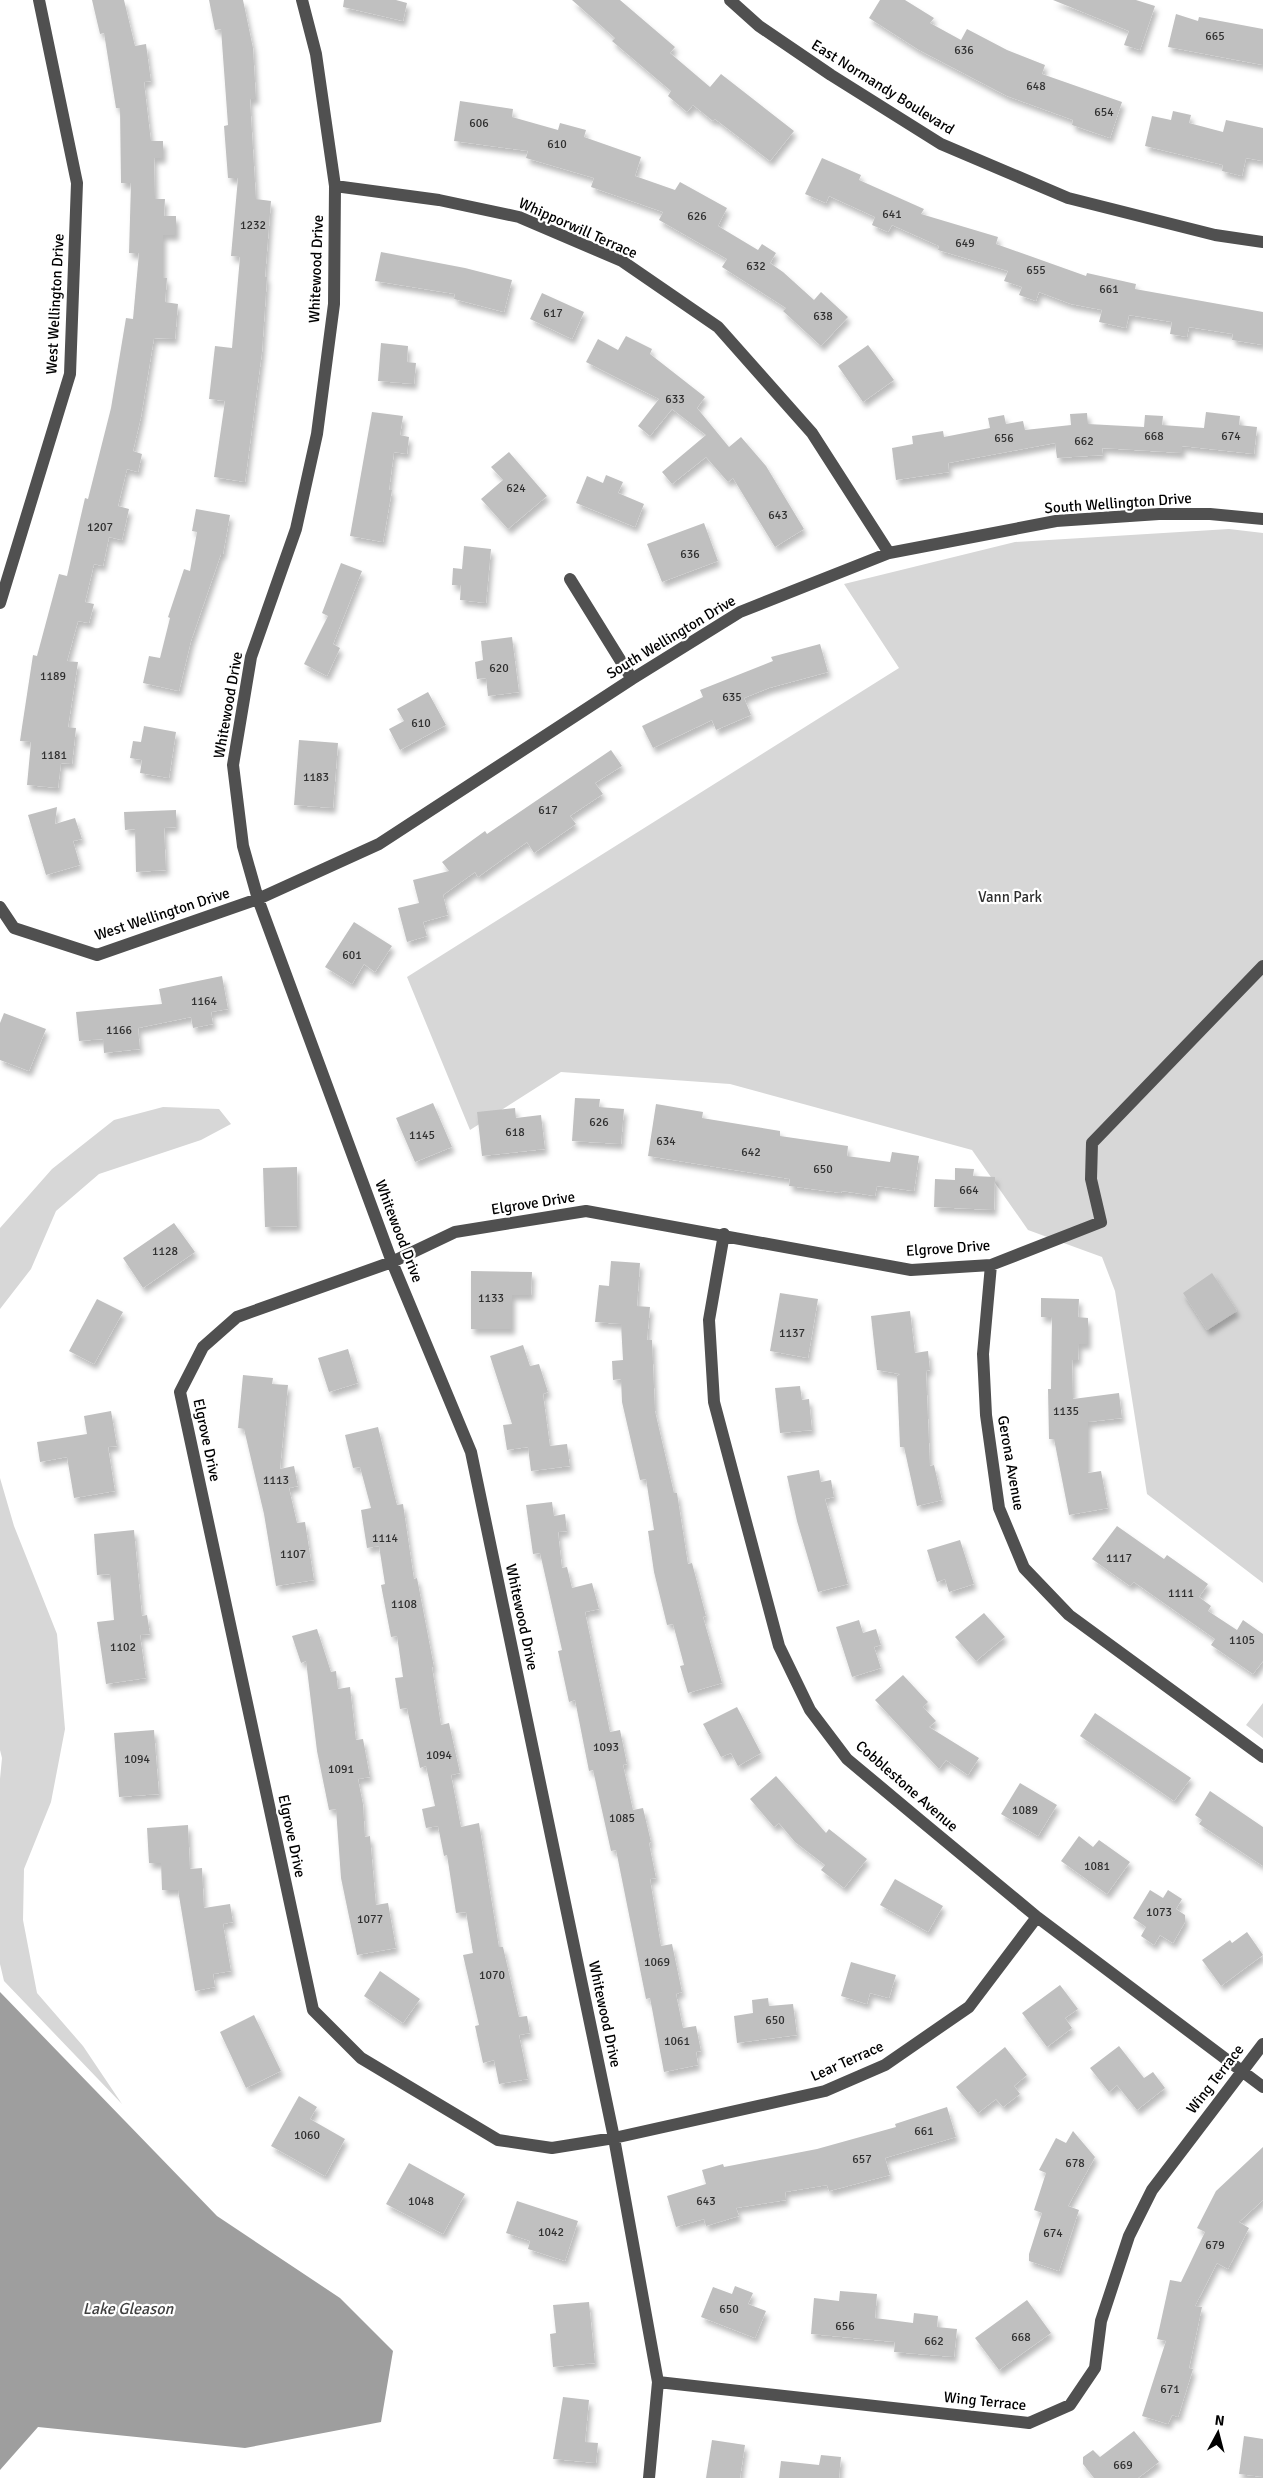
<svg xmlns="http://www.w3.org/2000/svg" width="1263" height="2478" font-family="Signika,sans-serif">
	<defs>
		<filter id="shadow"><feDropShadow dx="3" dy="5.5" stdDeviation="2.5" flood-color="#0004"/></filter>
	</defs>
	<rect width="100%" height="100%" fill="#fff"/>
	<!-- green -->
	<path fill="#d7d7d7" d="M1229,529L1263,533V1583L1147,1494L1115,1291L1102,1257L1028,1230L972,1150L730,1084L561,1072L470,1130L407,977L899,668L844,584L1015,542Z
		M163,1107L219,1109L231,1124L201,1140L99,1174L56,1211L31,1269L0,1309V1228L52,1169L114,1120Z
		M0,1478L14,1526L57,1634L65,1729L51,1802L24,1869L23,1920L37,1993L83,2046L122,2104L4,1981L0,1964V1779L2,1758L0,1750Z
		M1263,1703V1738L1246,1725Z"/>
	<!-- water -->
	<path fill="#9e9e9e" d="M0,1992L217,2216L340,2298L393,2351L381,2422L245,2448L38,2427L0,2470Z"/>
	<!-- building -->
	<path fill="#c0c0c0" filter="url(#shadow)" d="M92,0H124L135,46L146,44L151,81L144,82L151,141H163V158H154L155,199H165L164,216H176V235H163V278H167L165,302L178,304L175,339L154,338L141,417L133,451L142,454L138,472L127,469L118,506L129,509L122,540L109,537L103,566L94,564L85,602L94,604L89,623L78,621L67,661L78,662L68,727L76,728L72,764L61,763L58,788L27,785L31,742L20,741L22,727L33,655L37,656L59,574L67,576L85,498L88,499L111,408L126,318L133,319L139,253H129L131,183H121L120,108H116L104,33L100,34Z
		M209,0H243L253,48L256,99H250L256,199L271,201L265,277H267L262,352L245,482L214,477L225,401L209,399L215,346L232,348L240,257L231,256L238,178H228L224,126L228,125L221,29L215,30Z
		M344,0H396L407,3L403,21L343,7Z
		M572,0H620L675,47L670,53L710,87L721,74L794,131L770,161L715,119L713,121L693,105L687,112L668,96L671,91L612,41L615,38Z
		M880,0H905L934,18L930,23L961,40L967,29L1007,50L1045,65L1042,74L1122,102L1110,138L1072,125L1073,120L1007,96L919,50L869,18Z
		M1053,0H1136L1155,6L1140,50L1124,45L1129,31Z
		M1176,14L1198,21L1199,17L1263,29V65L1168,47Z
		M460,101L513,109L512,117L558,130L560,123L586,130L584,137L641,157L635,176L675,190L680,182L727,208L718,226L758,250L762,244L776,253L770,263L783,272L814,300L821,292L848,317L821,346L783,311L786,308L722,267L727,259L659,220L663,212L591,187L594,178L526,158L528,151L454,141Z
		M1173,111L1191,115L1189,123L1223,132L1226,120L1263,128V161L1246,158L1242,176L1222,171L1223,165L1145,146L1152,116L1171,120Z
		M822,158L861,175L859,180L924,209L921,214L998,237L996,244L1086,276L1087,273L1136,284L1135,289L1263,312V345L1232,340L1233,334L1189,327L1187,337L1170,334L1172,322L1129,315L1126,328L1099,322L1102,310L1071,304L1039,292L1036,301L1019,295L1022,287L1004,281L1008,271L938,250L939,246L892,225L888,232L872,225L875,217L829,196L826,203L805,194Z
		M381,252L465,268L512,280L504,312L454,299L455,294L375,281Z
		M542,293L584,312L572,339L530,319Z
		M626,336L652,349L650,354L705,397L697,408L729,447L741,437L766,466L804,529L775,547L733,478L728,482L706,457L672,484L662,472L706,435L672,409L650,436L638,426L659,399L586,362L598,339L618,350Z
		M381,343L408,346L407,362L416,363L414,384L378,381Z
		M868,345L894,380L863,402L838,366Z
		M372,412L403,416L400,435L409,437L407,454L394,452L389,490H392L383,542L350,536Z
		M1206,412L1240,416L1239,425L1257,427L1254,454L1182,446V453L1102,448L1103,455L1057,458L1055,443L948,463L949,472L896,480L892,448L913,444L912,436L943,431L944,437L990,428L988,418L1004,415L1006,424L1023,421L1025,430L1071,425L1070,414L1087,413L1088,424L1144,427L1145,415L1163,416L1162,425L1204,428Z
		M509,452L547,496L508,529L481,499L503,480L491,467Z
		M606,475L623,482L618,493L644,504L635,527L576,503L587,476L603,483Z
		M196,509L230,515L223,554H221L191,641L179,691L143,683L149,656L160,658L170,618L168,617L184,569L190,571L197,532L192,531Z
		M704,523L718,561L662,582L647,544Z
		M464,546L491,549L486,603L460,600L461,585H452L453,568L462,569Z
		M341,563L362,571L333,644L340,648L327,676L304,664L328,616L322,613Z
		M512,637L519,692L488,696L486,678L477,679L475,662L483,660L481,641Z
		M820,644L828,672L769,688L744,698L751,715L716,730L712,720L653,748L642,726L703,697L700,690L773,661L771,657Z
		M428,692L446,725L400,750L389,729L404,721L397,709Z
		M144,726L176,732L169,778L140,773L142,760L130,758L133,741L141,742Z
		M299,740L338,743L333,808L294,805Z
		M611,750L622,766L595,783L603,794L570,816L576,824L534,853L527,842L478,877L475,872L443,895L448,915L423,922L427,936L407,942L398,908L419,903L413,880L449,871L442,862L485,831L487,834Z
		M57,807L55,824L75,818L82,839L73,841L80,865L46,875L28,815Z
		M176,810V827L164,828L166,870L136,872L135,829L125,830L124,812Z
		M354,922L392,946L375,972L364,964L352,984L325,967Z
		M222,976L228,1009L211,1012L213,1024L193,1028L191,1017L138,1028L140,1049L104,1053L103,1039L79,1041L76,1012L162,1004L159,989Z
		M4,1013L46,1029L29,1071L0,1060V1023Z
		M575,1098L600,1099L599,1107L624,1109L621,1144L572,1141Z
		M433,1103L452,1147L415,1162L396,1118Z
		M656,1104L703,1112L702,1118L780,1131V1136L848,1146L847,1156L890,1162L892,1152L919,1156L914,1191L877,1186L875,1196L842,1191L841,1193L789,1186L790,1179L648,1156Z
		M515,1108L516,1118L541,1115L545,1149L482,1156L477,1112Z
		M297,1167L298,1226L265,1227L263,1168Z
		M955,1168L974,1169L973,1176L995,1177L994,1210L934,1207L935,1179L955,1180Z
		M174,1223L195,1252L143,1288L123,1258Z
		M611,1261L640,1263L637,1306L650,1307L647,1340H652L655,1411L674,1493H677L688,1564L692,1563L706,1616L703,1617L722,1683L688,1693L680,1666L684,1665L673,1624L667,1625L654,1572L648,1531L654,1530L646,1479L640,1480L622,1402L621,1379L613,1380L612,1361L623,1360L621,1324L595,1322L599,1285L609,1286Z
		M471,1271L532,1272L531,1295H512V1329H471Z
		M1212,1273L1237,1311L1207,1330L1183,1293Z
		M780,1293L818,1299L808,1358L770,1351Z
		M1041,1298L1079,1299L1078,1317L1088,1318V1344H1079L1078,1360H1072L1073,1399L1119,1393L1122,1418L1088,1422V1473L1101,1471L1108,1508L1069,1515L1054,1439H1049L1048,1389H1051L1052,1317H1041Z
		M97,1299L123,1312L94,1364L69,1351Z
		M910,1311L915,1353L928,1351L930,1370L926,1371L930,1466L934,1465L942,1500L917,1506L904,1447H900L897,1376L900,1374L877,1370L871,1316Z
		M523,1345L530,1366L539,1364L548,1392L543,1394L550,1446L567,1444L570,1466L531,1471L528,1447L507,1450L503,1425L512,1424L490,1356Z
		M348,1349L358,1383L329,1392L318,1358Z
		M243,1375L273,1378L272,1384L288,1385L280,1469L294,1466L298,1486L289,1488L297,1523L305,1522L314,1580L276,1586L264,1514L244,1429L238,1428Z
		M800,1386L802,1400L809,1399L812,1430L780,1433L775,1388Z
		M111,1411L117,1446L108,1447L115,1491L74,1498L67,1457L40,1462L37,1442L87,1434L84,1416Z
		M378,1427L397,1505L403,1504L414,1579L417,1578L434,1667H432L441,1725L449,1723L460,1773L451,1775L461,1827L479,1823L499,1947H503L519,2017L527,2016L530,2033L519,2035L528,2079L499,2084L494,2060L483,2063L475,2026L479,2025L463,1955L473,1953L466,1912L456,1913L447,1855L444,1856L438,1826L426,1828L422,1809L435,1806L426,1766L420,1768L407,1708L400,1709L395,1678L403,1677L397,1636L391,1637L381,1585L385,1584L379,1546L367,1548L361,1510L371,1508L360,1467L353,1468L345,1435Z
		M819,1470L821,1482L831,1480L834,1497L825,1499L848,1584L818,1592L797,1521L787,1476Z
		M552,1502L554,1516L565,1514L567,1531L558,1532L562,1568L567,1567L572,1588L592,1583L599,1609L585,1612L610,1732L620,1730L627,1764L623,1765L633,1810L643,1808L651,1842L649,1843L656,1878L650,1879L661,1946L672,1944L682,1992L676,1994L683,2028L696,2026L701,2051L696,2052L698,2065L664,2072L650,1998L646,1999L616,1850L611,1851L593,1770L589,1771L575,1700L569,1702L558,1651L562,1650L540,1553L533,1554L526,1505Z
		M1117,1526L1164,1559L1167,1555L1208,1584L1199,1597L1211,1606L1208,1611L1237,1630L1243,1620L1263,1634V1661L1253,1674L1211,1645L1215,1639L1134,1582L1130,1586L1092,1559Z
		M134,1530L142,1616L147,1615L150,1634L140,1635L146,1678L106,1684L97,1622L114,1620L110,1574L97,1575L94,1534Z
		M960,1540L974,1584L949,1592L945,1579L937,1582L927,1550Z
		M984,1613L1005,1637L976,1661L955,1637Z
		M859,1620L863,1633L876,1629L881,1645L874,1647L881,1668L852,1677L836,1627Z
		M317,1629L331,1672L336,1671L338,1689L350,1687L356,1740L363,1739L370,1777L358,1779L363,1804L365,1837L370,1836L376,1905L388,1903L396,1948L357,1955L341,1878L336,1809L329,1810L317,1751L306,1661L301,1663L292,1636Z
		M903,1675L928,1702L923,1707L936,1721L929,1727L979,1758L968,1775L946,1760L939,1769L875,1700Z
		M737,1707L761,1753L738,1766L731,1753L721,1757L703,1724Z
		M1095,1713L1191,1778L1174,1801L1080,1736Z
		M154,1730L159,1794L119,1797L114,1733Z
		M776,1776L826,1833L829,1829L867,1859L844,1888L821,1870L825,1865L795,1842L779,1823L774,1827L750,1799Z
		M1020,1783L1057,1805L1038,1836L1001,1814Z
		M1210,1791L1263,1827V1866L1199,1824L1202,1820L1195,1815Z
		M188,1825L190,1869L202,1868L204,1908L230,1904L233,1922L223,1924L231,1971L213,1974L215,1987L195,1991L178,1890H162L161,1863H149L147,1828Z
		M1079,1836L1093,1847L1099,1840L1130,1862L1107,1894L1061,1861Z
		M895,1879L943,1906L928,1932L880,1905Z
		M1150,1890L1163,1898L1168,1890L1182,1899L1176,1909L1185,1915V1922L1173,1943L1160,1935L1154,1945L1141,1936L1146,1927L1133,1918Z
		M1247,1932L1263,1955L1221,1986L1202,1960L1230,1940L1232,1943Z
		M851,1962L896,1975L889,1998L870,1993L867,2004L841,1996Z
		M380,1971L420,1999L403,2023L364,1996Z
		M1060,1985L1078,2009L1065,2018L1072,2028L1047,2047L1022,2013Z
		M768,1998L769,2006L793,2004L797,2035L737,2043L734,2016L753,2013L752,2000Z
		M254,2015L281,2071L246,2088L220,2032Z
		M1119,2046L1144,2078L1153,2072L1165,2088L1137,2110L1117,2085L1109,2092L1090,2068Z
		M1005,2047L1027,2075L1014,2086L1020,2094L1003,2107L996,2099L978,2113L956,2087Z
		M299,2096L317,2107L310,2119L345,2139L325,2176L271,2146Z
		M947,2107L956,2137L885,2158L890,2175L829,2191L827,2185L785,2192L786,2200L736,2208L739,2216L706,2226L704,2219L676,2227L667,2196L706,2184L702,2170L723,2164L724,2167L817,2149L896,2127L895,2124Z
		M1073,2131L1095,2157L1068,2206L1079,2210L1059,2271L1029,2261V2254L1042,2213L1034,2210L1046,2173L1039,2170L1056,2138L1066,2143Z
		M1263,2147V2200L1239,2222L1249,2228L1228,2269L1217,2263L1195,2306L1202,2307L1189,2368L1193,2369L1178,2417L1172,2415L1168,2424L1142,2416L1166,2341L1157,2339L1170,2280L1181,2282L1205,2232L1197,2228L1216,2191Z
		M409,2163L465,2194L443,2234L386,2204Z
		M517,2201L578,2221L565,2261L528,2249L530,2241L506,2233Z
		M735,2286L753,2293L748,2304L766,2311L755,2338L701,2317L713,2287L732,2294Z
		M840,2291L877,2294L875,2318L913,2323L914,2313L938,2316L937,2327L957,2329L954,2357L894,2352L895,2342L811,2334L814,2298L839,2301Z
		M1027,2300L1051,2333L999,2370L975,2338Z
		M589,2302L595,2363L553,2367L550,2334L556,2333L553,2305Z
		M563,2397L589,2400L585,2442L598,2443L596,2463L553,2459Z
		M1134,2431L1159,2462L1138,2478H1094L1083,2464V2457L1093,2450L1100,2457Z
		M1244,2436L1263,2439V2477L1239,2474Z
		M712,2440L745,2445L740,2478H706Z
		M821,2455L841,2457L839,2478H779L781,2461L819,2465Z"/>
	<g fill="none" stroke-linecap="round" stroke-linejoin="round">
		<!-- minor -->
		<path stroke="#505050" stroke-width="12" d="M302,0L316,54L335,186L334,304L317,434L296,529L251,657L233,765L243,846L258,899L392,1262L471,1452L614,2138L658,2382L649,2478
			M730,0L759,26L831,75L941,144L1068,198L1215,235L1263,242
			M335,186L439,200L519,217L622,261L718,327L812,433L889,553
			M570,579L632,679
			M0,603L70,374L77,183L39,0
			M0,907L14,928L97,955L258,899L379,844L632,679L740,612L889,553L1056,521L1159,514H1210L1263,519
			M724,1234L709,1320L714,1402L779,1646L810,1710L847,1759L920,1820L1037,1917L1263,2087
			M991,1265L983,1354L986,1415L999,1508L1024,1568L1069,1615L1263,1757
			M1037,1917L969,2007L885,2065L825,2091L614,2138L552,2148L498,2140L361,2058L313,2010L180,1392L203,1347L237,1317L392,1262L455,1232L586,1211L911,1270L991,1265L1101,1222L1091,1179L1092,1143L1263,966
			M658,2382L1029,2423L1070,2405L1095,2368L1101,2321L1129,2236L1152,2190L1263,2044"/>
	</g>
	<g text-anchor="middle" stroke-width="4.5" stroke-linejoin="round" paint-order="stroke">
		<!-- number labels -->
		<g font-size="12" fill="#303030">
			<text x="1215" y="40">665</text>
			<text x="964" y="54">636</text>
			<text x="1036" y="90">648</text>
			<text x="1104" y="116">654</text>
			<text x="479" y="127">606</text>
			<text x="557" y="148">610</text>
			<text x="892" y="218">641</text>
			<text x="697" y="220">626</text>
			<text x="253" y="229">1232</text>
			<text x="965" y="247">649</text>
			<text x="756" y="270">632</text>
			<text x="1036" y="274">655</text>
			<text x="1109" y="293">661</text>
			<text x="553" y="317">617</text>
			<text x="823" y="320">638</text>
			<text x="675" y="403">633</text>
			<text x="1154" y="440">668</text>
			<text x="1231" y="440">674</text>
			<text x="1004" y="442">656</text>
			<text x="1084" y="445">662</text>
			<text x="516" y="492">624</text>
			<text x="778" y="519">643</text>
			<text x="100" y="531">1207</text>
			<text x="690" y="558">636</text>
			<text x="499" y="672">620</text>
			<text x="53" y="680">1189</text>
			<text x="732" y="701">635</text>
			<text x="421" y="727">610</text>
			<text x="54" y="759">1181</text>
			<text x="316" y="781">1183</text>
			<text x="548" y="814">617</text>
			<text x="352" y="959">601</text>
			<text x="204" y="1005">1164</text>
			<text x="119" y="1034">1166</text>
			<text x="599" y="1126">626</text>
			<text x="515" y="1136">618</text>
			<text x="422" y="1139">1145</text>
			<text x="666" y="1145">634</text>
			<text x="751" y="1156">642</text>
			<text x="823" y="1173">650</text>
			<text x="969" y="1194">664</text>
			<text x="165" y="1255">1128</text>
			<text x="491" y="1302">1133</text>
			<text x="792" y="1337">1137</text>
			<text x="1066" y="1415">1135</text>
			<text x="276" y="1484">1113</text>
			<text x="385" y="1542">1114</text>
			<text x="293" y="1558">1107</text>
			<text x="1119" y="1562">1117</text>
			<text x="1181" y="1597">1111</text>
			<text x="404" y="1608">1108</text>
			<text x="1242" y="1644">1105</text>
			<text x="123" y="1651">1102</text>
			<text x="606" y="1751">1093</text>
			<text x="439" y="1759">1094</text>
			<text x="137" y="1763">1094</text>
			<text x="341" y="1773">1091</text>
			<text x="1025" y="1814">1089</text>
			<text x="622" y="1822">1085</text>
			<text x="1097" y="1870">1081</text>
			<text x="1159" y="1916">1073</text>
			<text x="370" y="1923">1077</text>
			<text x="657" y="1966">1069</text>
			<text x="492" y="1979">1070</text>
			<text x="775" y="2024">650</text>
			<text x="677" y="2045">1061</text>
			<text x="924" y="2135">661</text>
			<text x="307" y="2139">1060</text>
			<text x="862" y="2163">657</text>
			<text x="1075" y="2167">678</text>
			<text x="421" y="2205">1048</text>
			<text x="706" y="2205">643</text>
			<text x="551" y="2236">1042</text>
			<text x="1053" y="2237">674</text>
			<text x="1215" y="2249">679</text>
			<text x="729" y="2313">650</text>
			<text x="845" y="2330">656</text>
			<text x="1021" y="2341">668</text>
			<text x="934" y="2345">662</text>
			<text x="1170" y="2393">671</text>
			<text x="1123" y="2469">669</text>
		</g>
		<!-- street labels -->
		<g font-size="15" fill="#000" stroke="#fff">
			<text transform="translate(883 87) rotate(32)" y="5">East Normandy Boulevard</text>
			<text transform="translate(578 228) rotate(24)" y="5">Whipporwill Terrace</text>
			<text transform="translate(316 269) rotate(-88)" y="5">Whitewood Drive</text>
			<text transform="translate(55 304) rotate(-87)" y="5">West Wellington Drive</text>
			<text transform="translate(1118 503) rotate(-4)" y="5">South Wellington Drive</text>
			<text transform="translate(671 637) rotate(-31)" y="5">South Wellington Drive</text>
			<text transform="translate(228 705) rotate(-80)" y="5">Whitewood Drive</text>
			<text transform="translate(162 914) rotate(-18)" y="5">West Wellington Drive</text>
			<text transform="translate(533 1203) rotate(-9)" y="5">Elgrove Drive</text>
			<text transform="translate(399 1231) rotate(69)" y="5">Whitewood Drive</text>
			<text transform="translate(948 1248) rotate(-4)" y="5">Elgrove Drive</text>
			<text transform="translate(207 1440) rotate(78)" y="5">Elgrove Drive</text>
			<text transform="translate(1011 1463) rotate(80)" y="5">Gerona Avenue</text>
			<text transform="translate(522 1617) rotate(78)" y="5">Whitewood Drive</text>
			<text transform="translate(907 1786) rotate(41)" y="5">Cobblestone Avenue</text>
			<text transform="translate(292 1836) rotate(78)" y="5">Elgrove Drive</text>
			<text transform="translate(605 2014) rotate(78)" y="5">Whitewood Drive</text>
			<text transform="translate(847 2061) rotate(-24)" y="5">Lear Terrace</text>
			<text transform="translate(1215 2079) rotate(-52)" y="5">Wing Terrace</text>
			<text transform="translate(985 2401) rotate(6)" y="5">Wing Terrace</text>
		</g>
		<!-- park labels -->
		<g font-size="15" fill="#2e2e2e" stroke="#fff">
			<text x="1010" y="902">Vann Park</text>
		</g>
		<!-- water labels -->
		<g font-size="16" font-style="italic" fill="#3f3f3f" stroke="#fff">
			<text x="128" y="2314">Lake Gleason</text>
		</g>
	</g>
	<!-- north arrow -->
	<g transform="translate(1218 2433) rotate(7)" stroke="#ffffff" stroke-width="4" paint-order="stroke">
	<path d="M0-4L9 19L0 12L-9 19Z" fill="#000000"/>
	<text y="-8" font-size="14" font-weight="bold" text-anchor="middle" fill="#000000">N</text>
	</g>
</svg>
